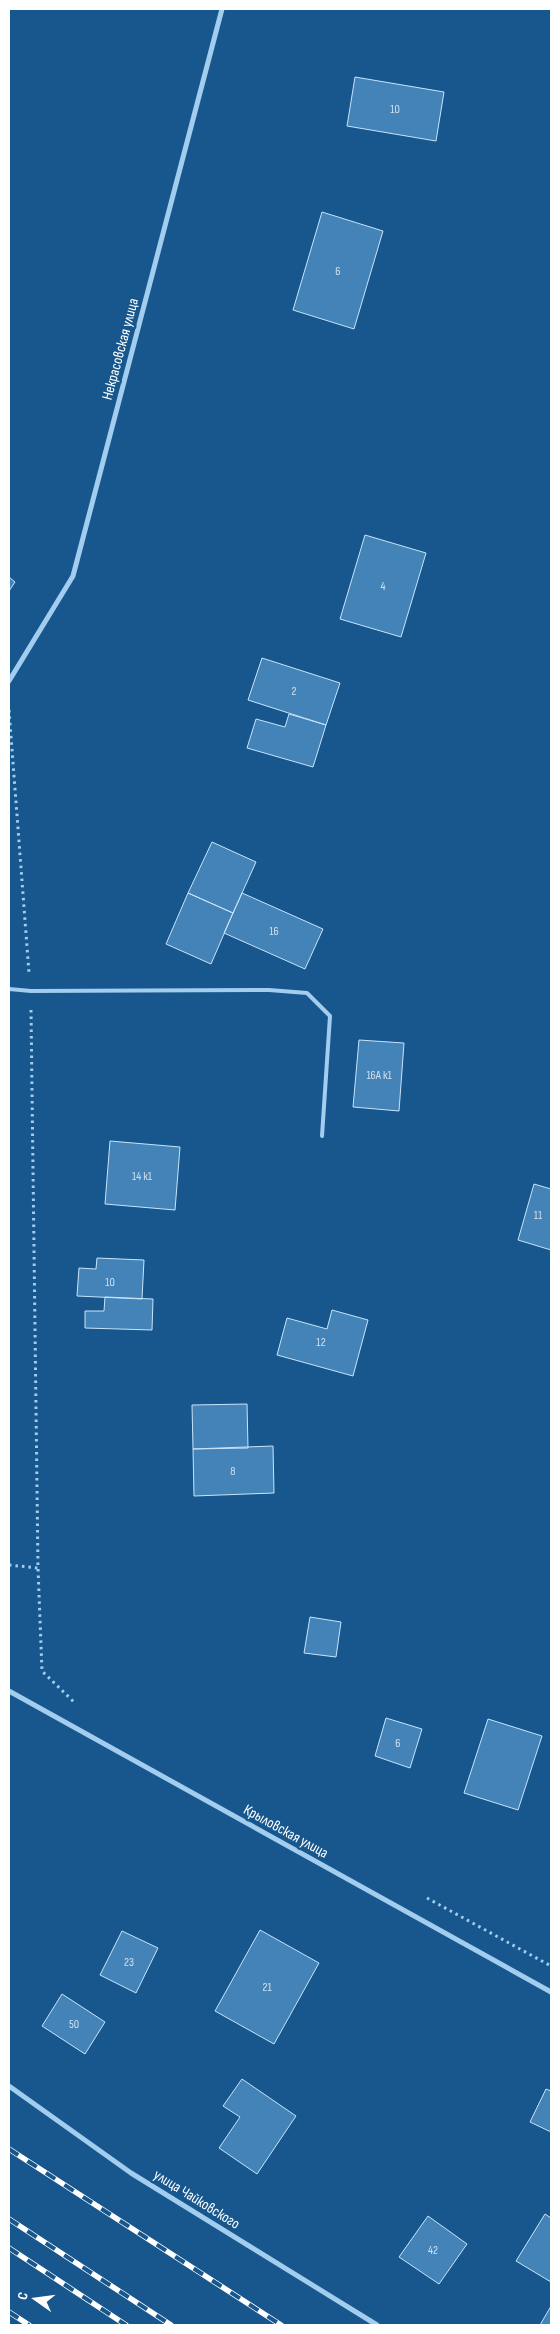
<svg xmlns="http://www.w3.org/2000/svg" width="560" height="2334" font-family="'Sofia Sans Condensed',sans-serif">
	<rect width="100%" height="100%" fill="#17578d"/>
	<!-- building -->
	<path fill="#4483b7" stroke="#c8e4fb" d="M355,77L444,92L436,141L347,126Z
		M322,212L383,231L354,329L293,310Z
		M365,535L426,553L401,637L340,619Z
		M9,577L15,582L9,591Z
		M262,658L340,683L326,725L248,700Z
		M289,714L326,725L313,767L247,748L256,719L285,727Z
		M212,842L256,862L233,913L188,893Z
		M188,893L233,913L211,964L166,944Z
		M242,893L323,929L305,969L224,933Z
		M359,1040L404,1043L399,1111L353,1107Z
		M110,1141L180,1147L175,1210L105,1204Z
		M534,1184L551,1189V1250L518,1240Z
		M97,1258L144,1260L142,1299L77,1296L79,1268L96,1269Z
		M105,1297L153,1299L152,1330L85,1328V1311H104Z
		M332,1310L368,1320L353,1376L277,1355L287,1318L327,1329Z
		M247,1404L248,1448L193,1449L192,1405Z
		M273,1446L274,1493L194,1496L193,1449Z
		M310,1617L341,1622L336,1657L304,1653Z
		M386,1718L422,1729L410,1768L375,1756Z
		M488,1719L542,1736L518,1810L464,1793Z
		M260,1930L319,1963L274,2044L215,2011Z
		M122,1931L158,1948L136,1993L100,1975Z
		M62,1994L105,2022L85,2054L42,2026Z
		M242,2079L296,2116L257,2174L219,2148L240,2117L223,2106Z
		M546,2089L551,2091V2132L530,2122Z
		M545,2214L551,2218V2282L516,2261Z
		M428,2216L467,2244L439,2284L399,2257Z
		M551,2306V2325H540Z"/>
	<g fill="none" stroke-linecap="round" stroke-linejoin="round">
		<!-- path -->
		<path stroke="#a2cdef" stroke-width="3" stroke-dasharray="2.5 4" stroke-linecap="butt" d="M9,710L29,973
			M31,1010L38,1568L42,1671L76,1704
			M9,1565L38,1568
			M427,1898L551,1966"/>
		<!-- lane -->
		<path stroke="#a2cdef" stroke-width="4" d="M9,989L31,991L269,990L307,993L330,1016L322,1136"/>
		<!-- street -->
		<path stroke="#a2cdef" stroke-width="5" d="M9,681L73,576L222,9
			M9,1691L551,1992
			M9,2086L131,2173L377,2325"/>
		<defs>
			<path id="rail" d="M9,2149L281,2325
				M9,2219L171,2325
				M9,2248L126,2325
				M9,2312L29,2325"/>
		</defs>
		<!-- rail casing -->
		<use href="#rail" stroke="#fff" stroke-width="5.5"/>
		<!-- rail -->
		<use href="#rail" stroke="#17578d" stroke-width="4" stroke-dasharray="11" stroke-linecap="butt"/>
	</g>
	<g text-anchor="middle" stroke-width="5" stroke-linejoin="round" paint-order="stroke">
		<!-- number labels -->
		<g font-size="12" fill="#d0e0ed">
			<text x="395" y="113">10</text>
			<text x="338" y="275">6</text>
			<text x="383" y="590">4</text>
			<text x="294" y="695">2</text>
			<text x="274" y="935">16</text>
			<text x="379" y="1079">16А к1</text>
			<text x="142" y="1180">14 к1</text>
			<text x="538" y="1219">11</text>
			<text x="110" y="1286">10</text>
			<text x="321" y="1346">12</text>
			<text x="233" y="1475">8</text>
			<text x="398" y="1747">6</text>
			<text x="129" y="1966">23</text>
			<text x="267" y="1991">21</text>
			<text x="74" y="2028">50</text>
			<text x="433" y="2254">42</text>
		</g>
		<!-- street labels -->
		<g font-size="15" fill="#fff" stroke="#17578d">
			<text transform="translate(120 349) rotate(-75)" y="5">Некрасовская улица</text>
			<text transform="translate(286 1831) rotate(29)" y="5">Крыловская улица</text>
			<text transform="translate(197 2199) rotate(32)" y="5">улица Чайковского</text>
		</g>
	</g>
	<!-- border -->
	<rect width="560" height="2334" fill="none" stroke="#ffffff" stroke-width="20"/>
	<!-- north arrow -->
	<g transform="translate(35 2299) rotate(284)" stroke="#17578d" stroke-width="4" paint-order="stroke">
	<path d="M0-4L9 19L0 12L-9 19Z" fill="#ffffff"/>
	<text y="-8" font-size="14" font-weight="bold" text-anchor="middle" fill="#ffffff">С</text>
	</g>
</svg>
